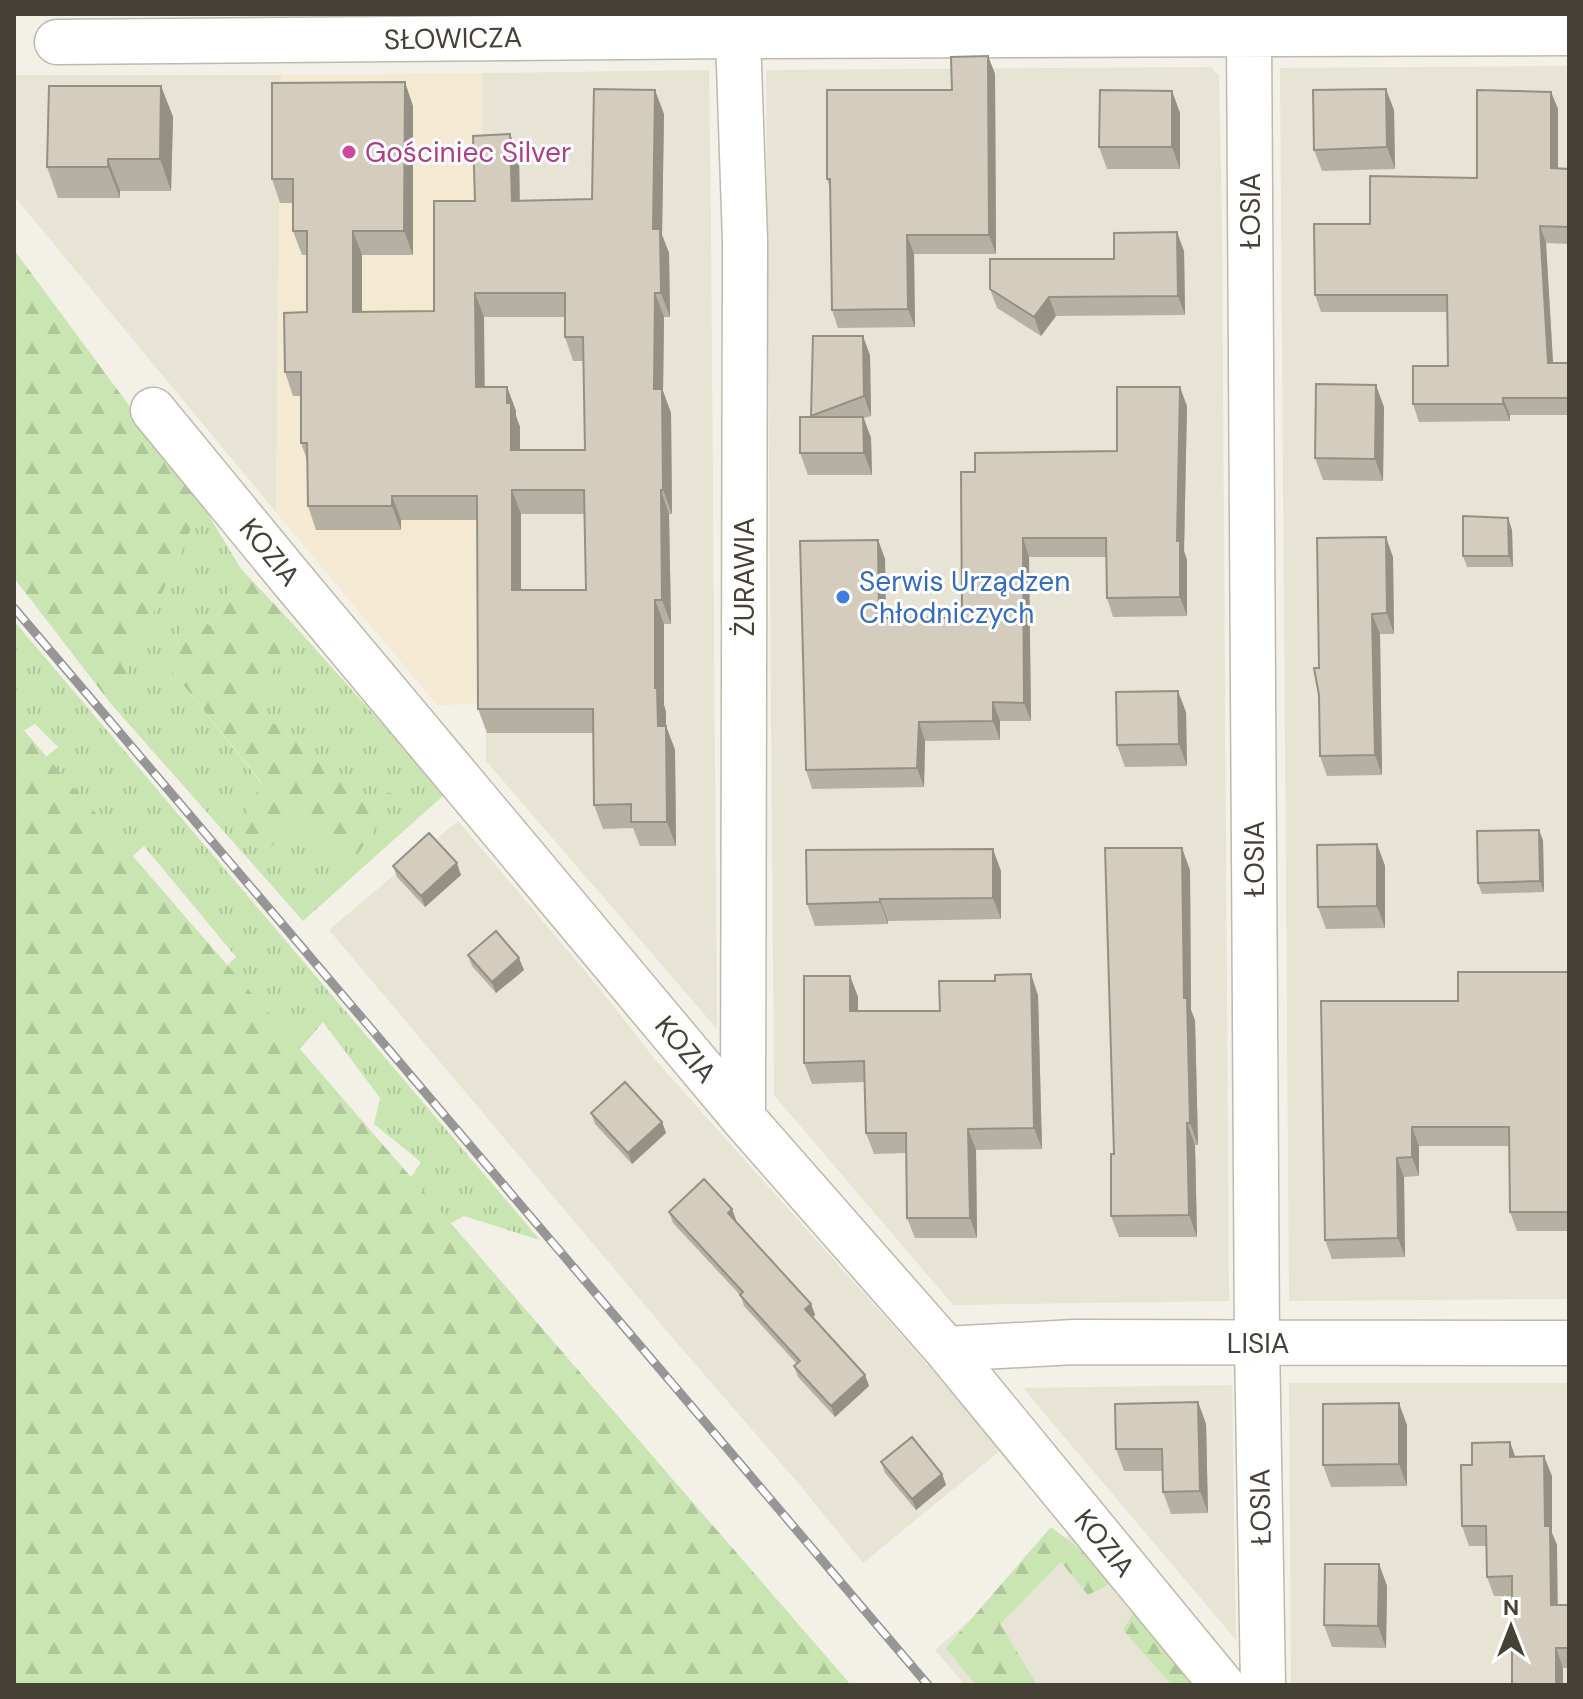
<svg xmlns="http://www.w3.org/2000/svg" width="1583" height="1699" font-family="'DM Sans',sans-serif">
	<defs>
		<pattern id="grass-tufts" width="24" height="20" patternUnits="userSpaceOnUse" patternTransform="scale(2)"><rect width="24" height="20" fill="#c9e5b1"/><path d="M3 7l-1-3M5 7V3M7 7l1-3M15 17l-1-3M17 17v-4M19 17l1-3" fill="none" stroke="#aec699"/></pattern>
		<pattern id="forest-firs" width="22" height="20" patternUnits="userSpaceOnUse" patternTransform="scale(2)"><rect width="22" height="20" fill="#c9e5b1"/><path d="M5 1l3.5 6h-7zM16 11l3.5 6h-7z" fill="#aec699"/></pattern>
	</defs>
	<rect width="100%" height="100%" fill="#f3f0e7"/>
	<!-- residential -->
	<path fill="#e7e3d5" d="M1569,66V1299L1289,1301L1280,68Z
		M1211,67L1219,76L1222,224L1229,1301L953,1305L774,1095L766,70Z
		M709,70L711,226L717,1029L486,761L482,73Z
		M14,75H281L276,512L14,196Z
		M458,821L595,983L658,1063L934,1372L1001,1450L863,1563L799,1484L664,1328L329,930Z
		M1289,1383H1569V1685H1291Z
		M1232,1385L1236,1640L1023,1388Z
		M1071,1533L1203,1685H965L935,1650Z"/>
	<!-- commercial -->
	<path fill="#f4e9d3" d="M482,73L487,704L437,705L276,512L281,75Z"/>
	<!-- grass -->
	<path fill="url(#grass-tufts)" d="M202,504L241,569L213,626L188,618L168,666L262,784L296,820L397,792L364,800L256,709L293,624L445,794L303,921L112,705Z
		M14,621L540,1240L464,1216L342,1282L421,1162L374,1124L380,1098L323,1022L290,1061L201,990L236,957L144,846L96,888L35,766L58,747L35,724L14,736Z"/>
	<!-- forest -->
	<path fill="url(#forest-firs)" d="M14,250L202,504L112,705L14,578Z
		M241,569L293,624L257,709L364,800L398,790L351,865L297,820L265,854L237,830L262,783L168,666L188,618L213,626Z
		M14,719L851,1685H14Z
		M1051,1527L1119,1579L1088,1595L1061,1562L1000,1624L1037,1685H976L946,1648Z
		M1138,1605L1209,1685H1172L1123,1630Z"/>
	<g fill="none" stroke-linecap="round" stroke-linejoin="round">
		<defs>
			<path id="minor" d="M1249,33L1257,1343L1263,1685
				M738,36L745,241L743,1118
				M57,42L738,36L1569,33
				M153,410L290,577L743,1118L946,1349L1222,1685
				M946,1349L1074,1342L1569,1343"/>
		</defs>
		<!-- minor casing -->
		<use href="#minor" stroke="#beb9aa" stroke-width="47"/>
		<!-- minor -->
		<use href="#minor" stroke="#fff" stroke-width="44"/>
		<defs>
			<path id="rail" d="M14,608L928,1685"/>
		</defs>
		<!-- rail casing -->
		<use href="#rail" stroke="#969696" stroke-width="9"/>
		<!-- rail -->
		<use href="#rail" stroke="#fff" stroke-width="6" stroke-dasharray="18" stroke-linecap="butt"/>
	</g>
	<!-- wall -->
	<path fill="#b6b0a3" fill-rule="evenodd" d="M988,56L995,74L996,254H914L915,327L838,328L832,310L830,188L827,179L952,90Z
		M161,86L173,117L171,191H120V198H58L47,167Z
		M1172,91L1180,113V169H1107L1099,147Z
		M1551,92L1558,109V168L1569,169V244L1546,243L1553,363H1569V415H1510V421L1419,422L1413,404L1448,366L1447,312H1321L1315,295L1370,224L1477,178Z
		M413,106V255H362V312L434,311L475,201L510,134L519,158L520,201L592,199L664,114L662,235L669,253L670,317H664L663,391L671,413L672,514H669L671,624H664V705L666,712V726L675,750L676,846H640L633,828L603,829L594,805L593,733H487L478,709L477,520H401V530H316L308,506L307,460L301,443V396H293L285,372L307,312V255H302L293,231V203H280L272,179ZM484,317H565V337L573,361H584L585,450H520V427L516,416V411L507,387H484ZM521,514H584L586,590H521Z
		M1394,110L1395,169L1322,171L1314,150Z
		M1184,251L1185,315L1056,316L1041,336L997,308L990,289L1114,259Z
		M870,355L871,416L864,418L871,438L872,475H808L800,453L811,416Z
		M1187,406L1184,551L1187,560V616L1113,617L1107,598L1106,557H1029L1031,721H1000V740L925,741L924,787L812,789L806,770L878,540L885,559L886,618H962L975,472L1117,451Z
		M1384,407L1383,481L1323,480L1315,458Z
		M1512,530L1513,567H1467L1463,556Z
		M1393,557L1394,634H1380L1382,775L1327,776L1320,756L1319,668Z
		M1186,712L1187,766L1125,767L1117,745Z
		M1539,830L1543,841L1544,892L1482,894L1478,883Z
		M1377,844L1385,866V928L1326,929L1318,907Z
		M393,866L461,875L425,907L397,877Z
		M1190,870L1191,1010L1195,1020L1198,1145H1195L1197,1237H1119L1111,1216L1114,1154Z
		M1001,871V919L888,921V924L815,926L807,904Z
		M468,955L524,970L496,993L472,966Z
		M1569,972V1231H1517L1510,1212L1509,1146H1419V1176L1404,1177L1405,1257L1332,1259L1325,1240L1458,1001Z
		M850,976L858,997V1011H940L1038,995L1042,1149L976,1150L977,1238H915L907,1218V1153L874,1154L866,1133L864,1082L812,1084L804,1063Z
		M591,1113L662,1122L666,1133L632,1164L595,1124Z
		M732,1209L736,1220L735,1221L811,1304L815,1315L812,1318L865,1375L869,1386L835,1417L798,1377L794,1366L797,1364L744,1306L741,1296L673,1223L669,1212Z
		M1198,1402L1206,1424L1208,1513L1171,1514L1163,1492V1471H1124L1116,1449Z
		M1407,1425V1486L1331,1487L1323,1465Z
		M1510,1442L1515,1457L1552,1476V1533L1557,1545V1605H1569V1668H1563L1512,1596H1494L1487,1577V1546H1469L1462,1526L1472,1465Z
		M881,1462L942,1474L946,1485L916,1510L885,1473Z
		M1379,1564L1387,1586L1386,1648L1332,1647L1324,1625Z"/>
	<!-- shaded-wall -->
	<path fill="#949084" d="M988,56L995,74L996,254L989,235Z
		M405,82L413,106V255L404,231Z
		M161,86L173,117L171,191L160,159Z
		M1386,89L1394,110L1395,169L1387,147Z
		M655,90L664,114L662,235L669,253L670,317L661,293L653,229Z
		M1172,91L1180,113V169L1172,147Z
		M1551,92L1558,109V185L1551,168Z
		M510,134L519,158L520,225L512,201Z
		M108,159L120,191V198L108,167Z
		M1540,226L1546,243L1554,380L1548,363Z
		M353,231L362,255V336L353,312Z
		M1177,232L1184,251L1185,315L1178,296Z
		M907,235L914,254L915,327L908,309Z
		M475,293L484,317L485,411L476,387Z
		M655,293L664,317L663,391L671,413L672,514L663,490L654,389Z
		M1049,297L1056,316L1041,336L1034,317Z
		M863,336L870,355L871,416L864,396Z
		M1376,385L1384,407L1383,481L1375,459Z
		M507,387L516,411V416L520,427V474L511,450L507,403Z
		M1180,387L1187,406L1184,551L1187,560V616L1180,597L1177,541Z
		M1503,398L1510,415V421L1503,404Z
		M863,417L871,438L872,475L864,453Z
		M512,490L521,514V614L512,590Z
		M661,490L669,514L671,624L662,600Z
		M392,496L401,520V530L392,506Z
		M1508,518L1512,530L1513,567L1509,556Z
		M1386,537L1393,557L1394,634L1387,613Z
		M1023,538L1029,557L1031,721L1024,703Z
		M878,540L885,559L886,637L879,618Z
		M655,600L664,624V705L666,712V750L658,726L655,688Z
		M1372,614L1380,634L1382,775L1375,755Z
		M1178,691L1186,712L1187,766L1179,744Z
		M993,702L1000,721V740L993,721Z
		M919,722L925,741L924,787L917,768Z
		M666,726L675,750L676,846L667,822Z
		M1539,830L1543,841L1544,892L1540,881Z
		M1377,844L1385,866V928L1377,906Z
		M1182,848L1190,870L1191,1010L1195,1020L1198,1145L1190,1123L1184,998Z
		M993,849L1001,871V919L993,898Z
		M457,863L461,875L425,907L421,896Z
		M880,899L888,921V924L880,902Z
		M519,958L524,970L496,993L492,982Z
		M1031,974L1038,995L1042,1149L1034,1128Z
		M850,976L858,997V1031L850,1011Z
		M662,1122L666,1133L632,1164L628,1153Z
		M1187,1123L1195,1145L1197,1237L1189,1215Z
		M1412,1127L1419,1146V1176L1412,1157Z
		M968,1129L976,1150L977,1238L970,1218Z
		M1397,1158L1404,1177L1405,1257L1398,1238Z
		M732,1209L736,1220L732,1225L728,1213Z
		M811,1304L815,1315L809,1321L805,1309Z
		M865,1375L869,1386L835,1417L831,1406Z
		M1198,1402L1206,1424L1208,1513L1200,1491Z
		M1399,1403L1407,1425V1486L1399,1464Z
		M1510,1442L1517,1462L1510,1457Z
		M1544,1456L1552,1476V1533L1557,1545L1558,1625L1551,1605L1545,1526Z
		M942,1474L946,1485L916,1510L912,1499Z
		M1379,1564L1387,1586L1386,1648L1378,1626Z
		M1556,1648L1563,1668V1685H1556Z"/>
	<!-- building -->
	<path fill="#d4cdbd" stroke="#949084" stroke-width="2" fill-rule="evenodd" d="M988,56L989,235H907L908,309L832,310L830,179H827V90H952L951,57Z
		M405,82L404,231H353V312L434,311V201H475L473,136L510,134L512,201L592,199L594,89L655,90L653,229H660L661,293H655L654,389H662L663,490H661L662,600H655V688H657L658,726H666L667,822H631V804L594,805L593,709H478L477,496H392V506H308L307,443H301V372H285L284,313L307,312V231H293V179H272V83ZM475,293H565V337H583L585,450H511V403H507V387H476ZM512,490H584L586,590H512Z
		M49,86H161L160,159H108V167H47Z
		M1386,89L1387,147L1314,150L1313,90Z
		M1100,90L1172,91V147H1099Z
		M1477,90L1551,92V168L1569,169V227L1540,226L1548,363H1569V398H1503V404H1413V366H1448L1447,295H1315L1314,224H1370V176L1477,178Z
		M1177,232L1178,296L1049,297L1034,317L990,289V259H1114V233Z
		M813,336H863L864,396L811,416Z
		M1316,384L1376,385L1375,459L1315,458Z
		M1117,387H1180L1177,541H1180V597L1107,598L1106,538H1023L1024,703L993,702V721L919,722L917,768L806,770L800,541L878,540L879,618H962L961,472H975V453L1117,451Z
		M800,417H863L864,453H800Z
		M1463,516L1508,518L1509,556H1463Z
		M1386,537L1387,613L1372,614L1375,755L1320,756L1319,695L1314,668H1319L1317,538Z
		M1178,691L1179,744L1117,745L1116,692Z
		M1539,830L1540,881L1478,883L1477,831Z
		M429,833L457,863L421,896L393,866Z
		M1377,844V906L1318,907L1317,845Z
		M1105,848H1182L1184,998H1187L1190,1123H1187L1189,1215L1111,1216V1154H1114Z
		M993,849V898L880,899V902L807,904L806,850Z
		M496,931L519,958L492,982L468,955Z
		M1458,972H1569V1212H1510L1509,1127H1412V1157L1397,1158L1398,1238L1325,1240L1321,1001H1458Z
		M1031,974L1034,1128L968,1129L970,1218H907L906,1133H866L864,1061L804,1063V976H850V1011H940L939,981H995V975Z
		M625,1082L662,1122L628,1153L591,1113Z
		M704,1179L732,1209L728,1213L811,1304L805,1309L865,1375L831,1406L794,1366L800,1361L740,1295L743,1292L669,1212Z
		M1198,1402L1200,1491L1163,1492L1162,1449H1116L1115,1404Z
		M1399,1403V1464L1323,1465V1404Z
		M912,1437L942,1474L912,1499L881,1462Z
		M1510,1442V1457L1544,1456L1545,1526H1550L1551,1605H1569V1648H1556V1685H1512V1576L1487,1577L1486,1526H1462L1461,1465H1472V1443Z
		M1325,1564H1379L1378,1626L1324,1625Z"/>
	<!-- markers -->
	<circle fill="#d1479c" stroke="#fff" stroke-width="3" cx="349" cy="152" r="8"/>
	<circle fill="#3f7fe0" stroke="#fff" stroke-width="3" cx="843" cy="597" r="8"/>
	<g text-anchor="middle" stroke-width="6" stroke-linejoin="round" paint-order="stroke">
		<!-- street labels -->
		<g font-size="28" fill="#464136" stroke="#fff">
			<text transform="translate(453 38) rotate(-1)" y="10">SŁOWICZA</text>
			<text transform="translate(1250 211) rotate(-90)" y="10">ŁOSIA</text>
			<text transform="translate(270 552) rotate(51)" y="10">KOZIA</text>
			<text transform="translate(744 577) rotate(-90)" y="10">ŻURAWIA</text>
			<text transform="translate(1254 859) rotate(-90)" y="10">ŁOSIA</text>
			<text transform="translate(686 1049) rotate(50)" y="10">KOZIA</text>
			<text x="1258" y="1353">LISIA</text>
			<text transform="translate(1260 1507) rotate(-91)" y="10">ŁOSIA</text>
			<text transform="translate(1105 1543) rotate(51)" y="10">KOZIA</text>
		</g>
		<!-- hotel labels -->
		<g font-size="28" fill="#b23c85" stroke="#fff" text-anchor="start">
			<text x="365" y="162">Gościniec Silver</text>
		</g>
		<!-- shop labels -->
		<g font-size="28" fill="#366cbe" stroke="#fff" text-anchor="start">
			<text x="859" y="591">Serwis Urządzen<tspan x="859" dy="32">Chłodniczych</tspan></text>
		</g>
	</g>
	<!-- border -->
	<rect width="1583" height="1699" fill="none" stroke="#464136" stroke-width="32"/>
	<!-- north arrow -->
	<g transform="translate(1511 1627)" stroke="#ffffff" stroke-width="6" paint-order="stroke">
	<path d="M0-6L14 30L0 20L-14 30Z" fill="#464136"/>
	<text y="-12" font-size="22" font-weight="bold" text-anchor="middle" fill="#464136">N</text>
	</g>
</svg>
